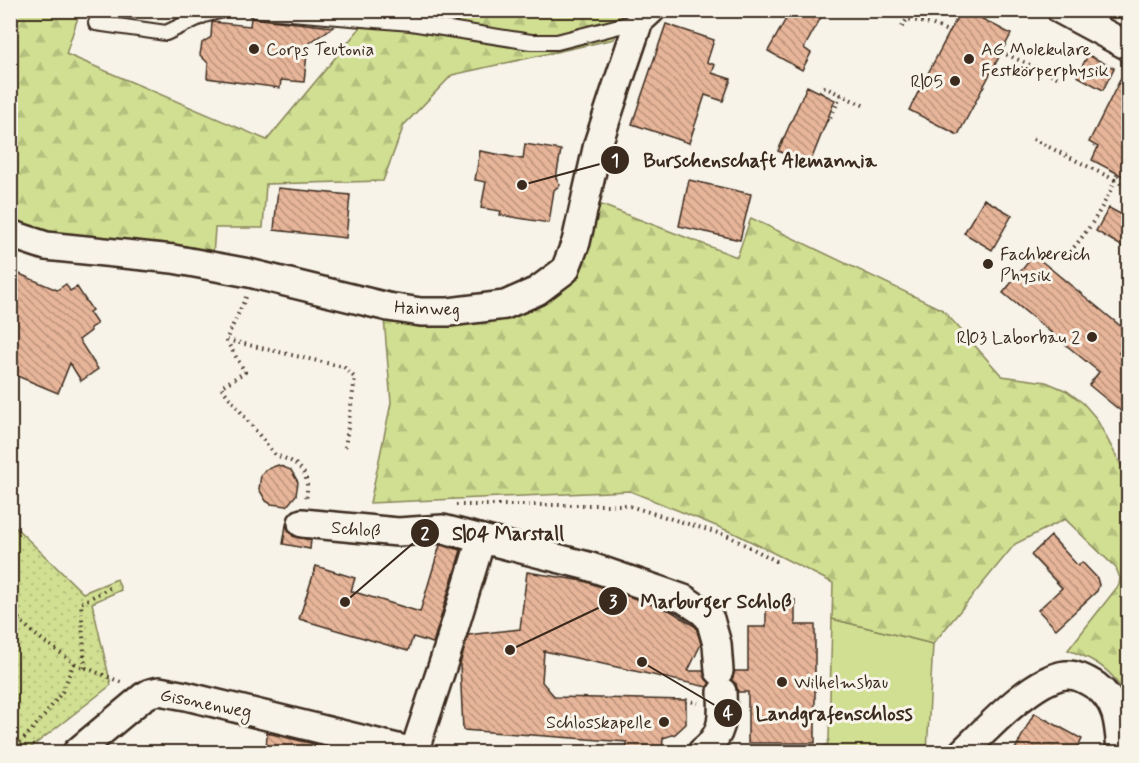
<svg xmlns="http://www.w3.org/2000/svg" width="1139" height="763" font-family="Mynerve,sans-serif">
	<defs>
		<pattern id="forest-firs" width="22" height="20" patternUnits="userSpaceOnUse" patternTransform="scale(1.5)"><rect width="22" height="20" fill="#d1df92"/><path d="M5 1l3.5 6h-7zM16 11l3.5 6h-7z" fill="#b4c07d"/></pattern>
		<pattern id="park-dots" width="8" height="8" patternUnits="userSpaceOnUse" patternTransform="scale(1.5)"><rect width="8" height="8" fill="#d1df92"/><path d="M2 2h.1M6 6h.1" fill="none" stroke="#b4c07d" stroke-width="1.8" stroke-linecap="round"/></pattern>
		<pattern id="building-back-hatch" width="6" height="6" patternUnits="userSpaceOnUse" patternTransform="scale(1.5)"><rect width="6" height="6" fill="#e7b599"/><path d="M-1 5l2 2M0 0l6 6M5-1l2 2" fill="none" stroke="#bc937c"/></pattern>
	</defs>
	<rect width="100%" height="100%" fill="#f7f3e8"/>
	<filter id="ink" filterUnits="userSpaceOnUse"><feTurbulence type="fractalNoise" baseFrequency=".0167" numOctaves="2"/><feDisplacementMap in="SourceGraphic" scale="12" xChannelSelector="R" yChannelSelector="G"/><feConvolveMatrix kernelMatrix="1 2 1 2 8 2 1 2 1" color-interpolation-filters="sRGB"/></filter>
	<g filter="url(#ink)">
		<!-- grass -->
		<path fill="#d1df92" stroke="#868458" stroke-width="1.5" d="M832,619L933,644L927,752H811L827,745L829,739Z"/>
		<!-- forest -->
		<path fill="url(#forest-firs)" stroke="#868458" stroke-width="1.5" d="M11,11H80L66,54L267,140L374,11H624L614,39L452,75L404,125L383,181L266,184L263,228H215L213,256L46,234L11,220Z
			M599,204L737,257L751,218L943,310L1002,376L1046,382L1067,391L1083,403L1096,418L1128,478V694C1121,689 1118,684 1113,677C1101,663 1085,656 1068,650L1119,585L1120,578L1116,568L1065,519L1015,544L933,644L832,619L833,583L736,534L630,491L370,503L391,403L384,318L506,313L587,245Z"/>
		<!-- park -->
		<path fill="url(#park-dots)" stroke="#868458" stroke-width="1.5" d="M11,523L83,593L117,579L121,590L92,603L111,685L25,752H11Z"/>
		<!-- building -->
		<path fill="url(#building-back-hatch)" stroke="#3b2a1e" stroke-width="1.5" d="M791,10H825L804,48L811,53L802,70L768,51Z
			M961,10H966L1011,34L958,135L909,110Z
			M251,18L333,27L308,44L304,82L281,80L280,88L207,78L208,63L200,55L202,43L211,37L212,22L250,26Z
			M666,24L714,40L707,62L715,65L712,73L731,79L723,101L705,95L689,143L632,124Z
			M1088,55L1114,68L1103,90L1077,76Z
			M1128,64V179L1092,160L1098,147L1089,142Z
			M807,86L835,100L810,163L778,151Z
			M525,144L561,150L556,178L560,185L554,190L549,223L500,215L501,211L481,208L486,182L475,180L480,151L523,159Z
			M689,180L751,194L740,240L679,226Z
			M278,188L350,195L346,238L274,230Z
			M984,199L1012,215L992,250L964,233Z
			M1109,208L1128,218V250L1096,231Z
			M1034,255L1128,332V342L1119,353L1128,361V417L1089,385L1099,372L1003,293Z
			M10,270L57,290L66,284L70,291L77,287L92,310L89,312L97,324L90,328L91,331L79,340L98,369L81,381L70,363L58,393L10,373Z
			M278,465L291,470L298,482L296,495L287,506L271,504L266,501L259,489L261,475L265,470Z
			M286,525L293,536L311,540L310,549L283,544Z
			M1051,536L1078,566L1082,562L1097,578L1099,585L1097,591L1056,629L1038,610L1062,588L1031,555Z
			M440,545L461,550L433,643L413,637L408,651L299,619L316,566L355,578L351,591L420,612Z
			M527,572L584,581L671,611L696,627L701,644L688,671H703L706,679L710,683L707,687L544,651L542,682L555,697L686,700V724L675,734L663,738L662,753H626L627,742L463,730L460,664L468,635L520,629Z
			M766,600H795V625H815V743H748V692H738L736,684L731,680L735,671H748V627H766Z
			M1034,713L1082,739L1075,753H1013Z
			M267,733L327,747V753H266Z"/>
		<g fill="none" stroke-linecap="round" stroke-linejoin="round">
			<defs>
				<path id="lane" d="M255,10L411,23L531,42H557L639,21
					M96,23L166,33L204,15L223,10"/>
				<path id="street" d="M1061,10L1128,46
					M10,234L46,246L173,259L249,273L388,307L421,312H449L505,305L537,291L565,270L576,242L598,144L617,86L639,21L651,10
					M302,523L398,532L443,529L588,566L664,592L684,599L702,611L710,619L717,644L719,671
					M451,638L481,540
					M77,752L143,697L150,693L159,691L186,696L414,752
					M414,752L450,643
					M702,752C724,734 723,718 722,692
					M963,752C986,730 1033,678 1066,675C1076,674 1087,680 1096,686C1119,703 1119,726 1121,752"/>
			</defs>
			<!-- lane casing -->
			<use href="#lane" stroke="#3b2a1e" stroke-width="18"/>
			<!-- street casing -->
			<use href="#street" stroke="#3b2a1e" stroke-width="32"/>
			<!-- path -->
			<path stroke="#3b2a1e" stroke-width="4" stroke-dasharray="1.5 4.5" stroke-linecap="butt" d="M902,27L907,19L931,24L950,32
				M1001,52L1059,78
				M820,92L824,87L865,106
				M827,120L829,121L841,95
				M1033,139L1115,180L1118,173
				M1066,256C1086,235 1104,207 1115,180L1128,188
				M246,297L226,340L245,372L221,387L275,455C299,462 311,472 306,499
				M227,340L344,367L355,378L345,448
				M456,505H626L728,536L778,562
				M10,610L33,633L74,663L123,683
				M85,668L81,603L113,586
				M686,700L698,703
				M12,752L44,716L62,692L74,663"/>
			<!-- lane -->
			<use href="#lane" stroke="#f7f3e8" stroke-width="14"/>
			<!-- street -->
			<use href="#street" stroke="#f7f3e8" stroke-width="27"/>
		</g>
	</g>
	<!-- markers -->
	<g fill="#3b2a1e" stroke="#f7f3e8" stroke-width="2">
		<circle cx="254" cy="49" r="6"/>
		<circle cx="969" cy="59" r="6"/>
		<circle cx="955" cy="81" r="6"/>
		<circle cx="988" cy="264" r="6"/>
		<circle cx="1092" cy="337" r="6"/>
		<circle cx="782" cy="682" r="6"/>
		<circle cx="664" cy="722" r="6"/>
	</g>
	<g text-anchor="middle" stroke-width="6" stroke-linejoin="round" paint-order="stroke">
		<!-- poi labels -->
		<g font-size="18" fill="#3b2a1e" stroke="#f7f3e8" text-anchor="start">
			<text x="266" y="55">Corps Teutonia</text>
			<text x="981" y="55">AG Molekulare<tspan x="981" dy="21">Festkörperphysik</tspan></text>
			<text x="943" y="87" text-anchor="end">R|05</text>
			<text x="1000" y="260">Fachbereich<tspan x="1000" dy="21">Physik</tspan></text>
			<text x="1080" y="343" text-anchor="end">R|03 Laborbau 2</text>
			<text x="794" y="688">Wilhelmsbau</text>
			<text x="652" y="728" text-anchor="end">Schlosskapelle</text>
		</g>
		<!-- street labels -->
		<g font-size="18" fill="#3b2a1e" stroke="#f7f3e8">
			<text transform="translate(427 308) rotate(2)" y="6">Hainweg</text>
			<text transform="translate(356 529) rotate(5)" y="6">Schloß</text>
			<text transform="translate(206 703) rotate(11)" y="6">Gisonenweg</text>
		</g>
	</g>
	<!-- callouts -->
	<path fill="none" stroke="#3b2a1e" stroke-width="2" d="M522 185L615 160M345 602L425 533M510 650L613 601M642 662L728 713"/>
	<g fill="#3b2a1e" stroke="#f7f3e8" stroke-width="2">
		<circle cx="522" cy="185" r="6"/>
		<circle cx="345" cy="602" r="6"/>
		<circle cx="510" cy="650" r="6"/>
		<circle cx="642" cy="662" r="6"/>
		<circle cx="615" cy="160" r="15"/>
		<circle cx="425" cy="533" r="15"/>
		<circle cx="613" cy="601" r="15"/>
		<circle cx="728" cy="713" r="15"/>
	</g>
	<g font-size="18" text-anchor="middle" font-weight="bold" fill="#fff">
		<text x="615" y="166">1</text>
		<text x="425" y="539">2</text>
		<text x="613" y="607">3</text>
		<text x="728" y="719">4</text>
	</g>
	<g font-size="20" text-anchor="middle" font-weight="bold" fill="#3b2a1e" stroke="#f7f3e8" stroke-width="6" stroke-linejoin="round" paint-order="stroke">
		<text x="760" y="167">Burschenschaft Alemannia</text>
		<text x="508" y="540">S|04 Marstall</text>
		<text x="716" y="608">Marburger Schloß</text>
		<text x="834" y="720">Landgrafenschloss</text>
	</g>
	<!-- margin -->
	<rect width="1139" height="763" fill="none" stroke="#f7f3e8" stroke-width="36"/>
	<rect x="18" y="18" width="1103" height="727" fill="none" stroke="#3b2a1e" stroke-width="2" filter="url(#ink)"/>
</svg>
